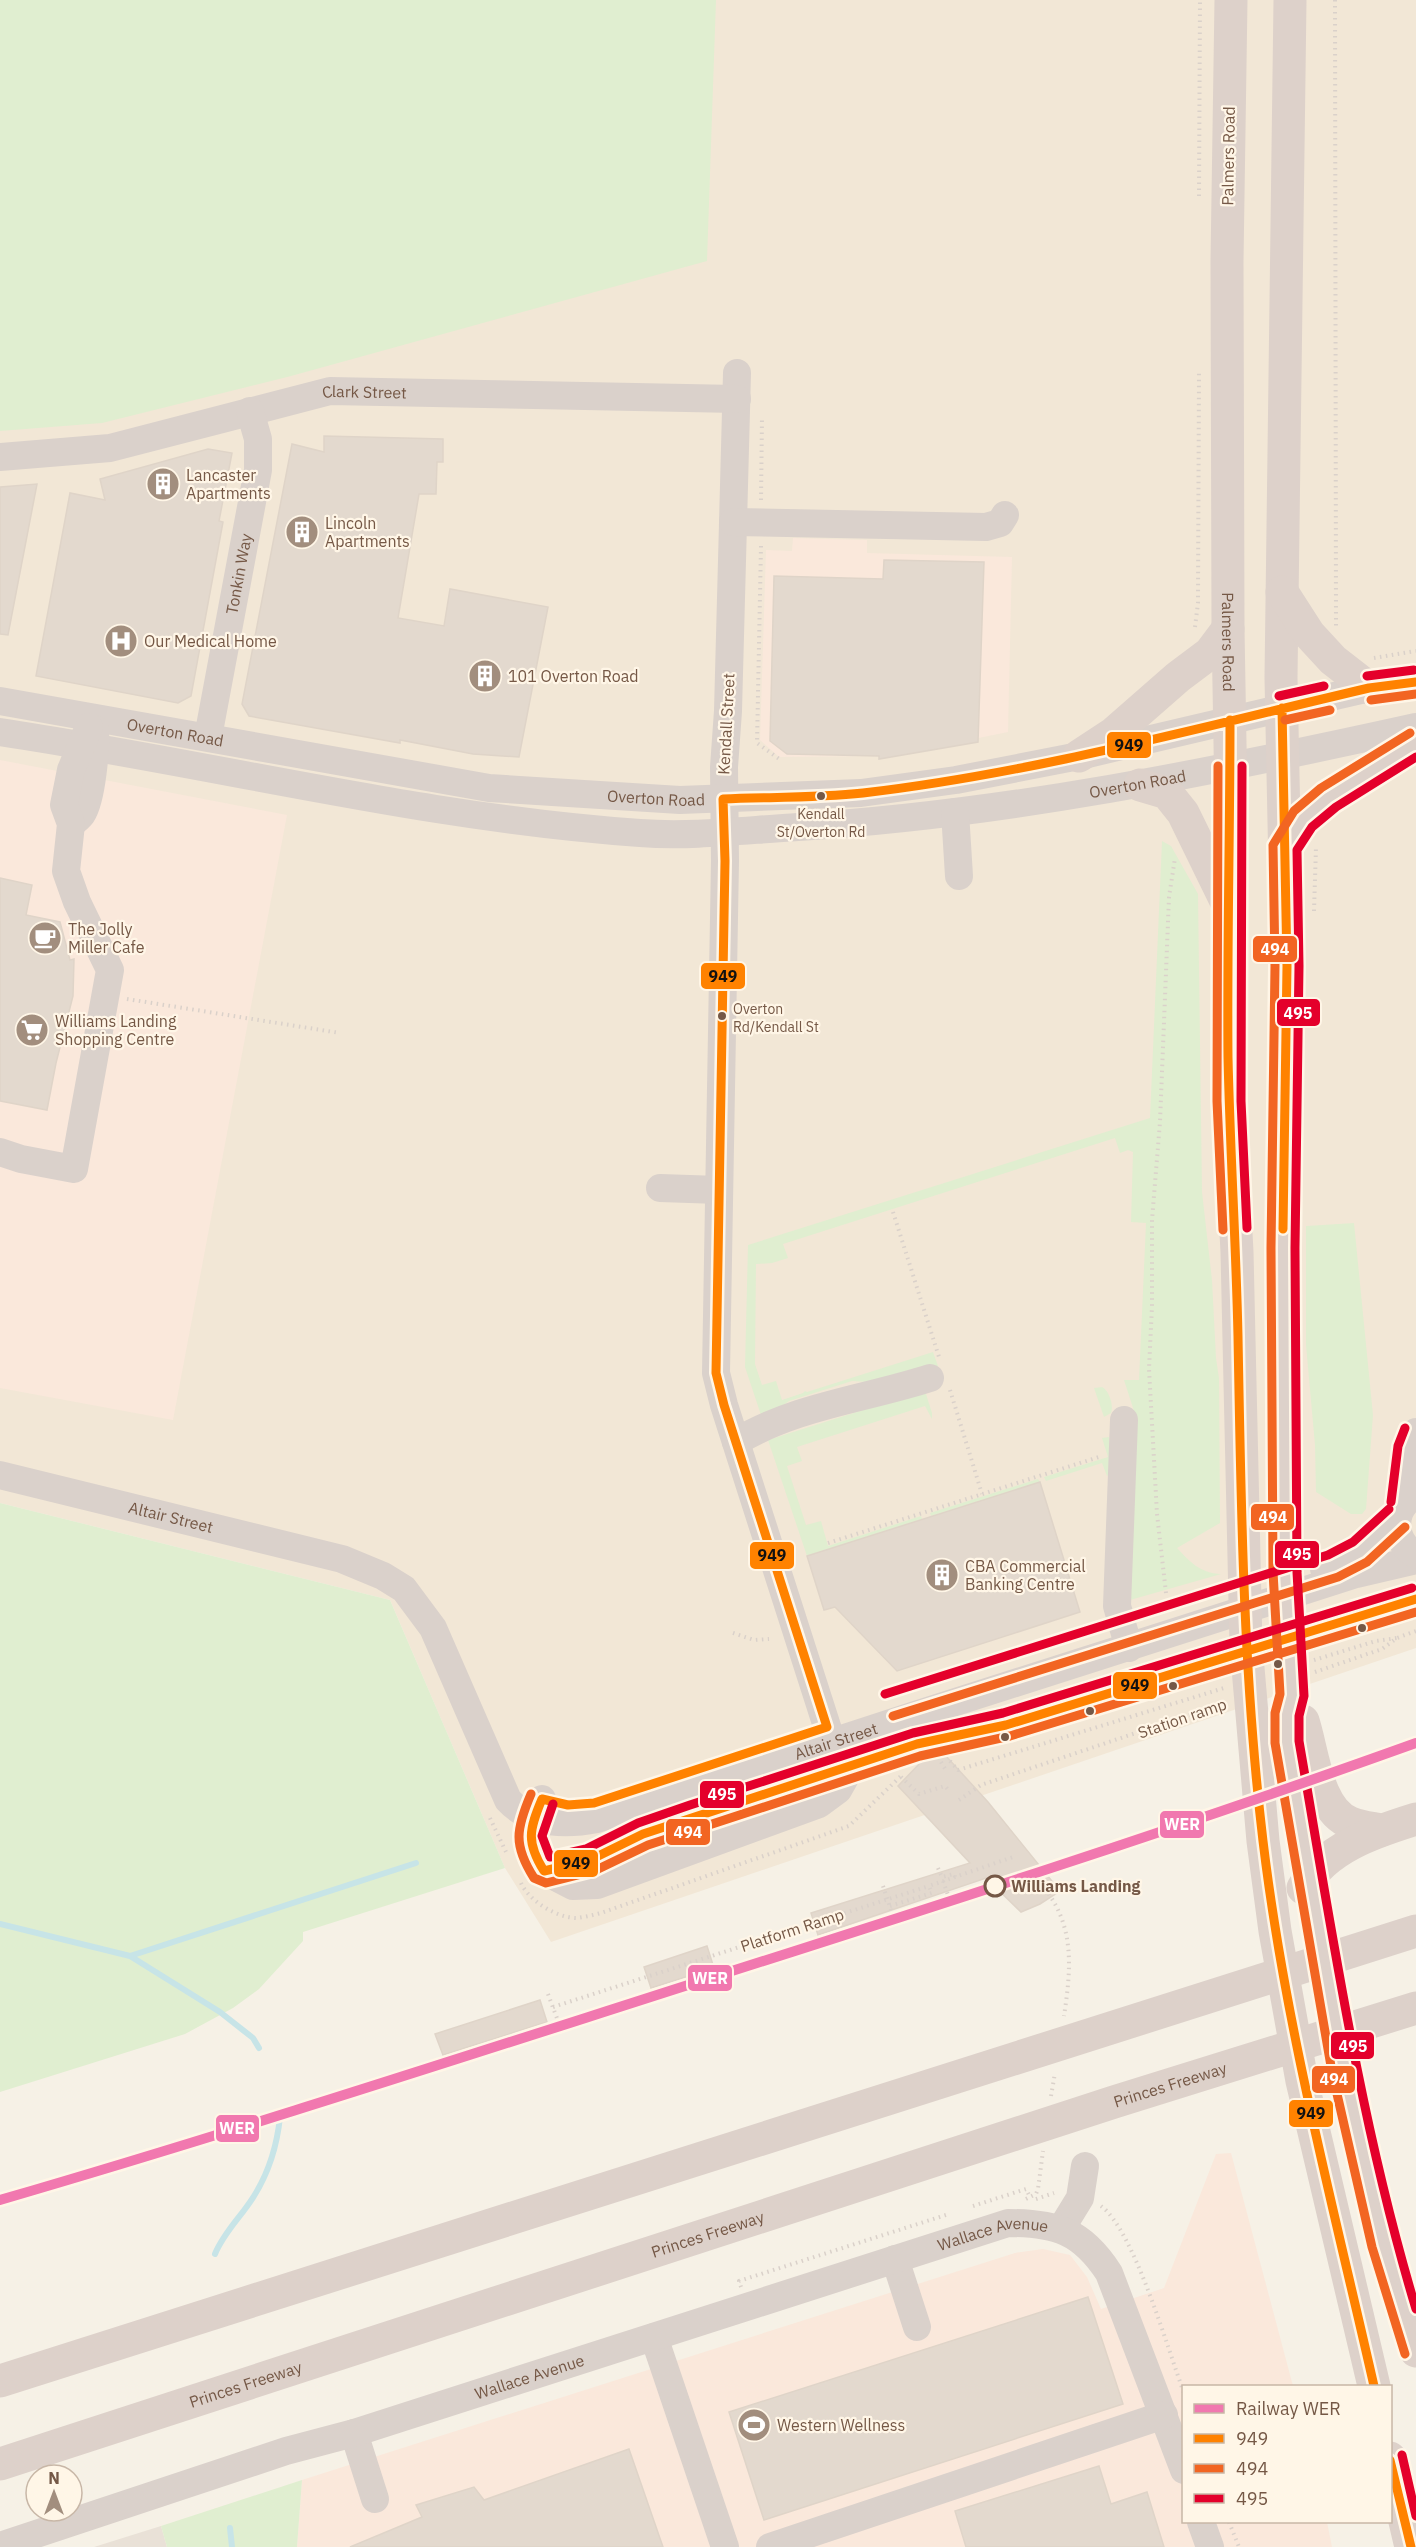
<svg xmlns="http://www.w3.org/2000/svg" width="1416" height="2547" font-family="'IBM Plex Sans',sans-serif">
	<rect width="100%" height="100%" fill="#f6f1e6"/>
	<!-- residential -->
	<path fill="#f2e7d6" d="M0,0H1416V1648L551,1942L505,1868L390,1600L0,1503Z"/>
	<!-- commercial -->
	<path fill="#fae8db" d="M793,538L867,540V553L1012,557L1008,732L939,746L870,756L779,757L760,740L766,550L792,551Z
		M0,760L287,815L173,1420L0,1388Z
		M1231,2153L1293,2386H1184V2522H1327L1332,2547H297L302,2480L1015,2253L1043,2249L1070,2255L1087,2277L1101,2309L1164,2288L1216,2154Z"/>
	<!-- industrial -->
	<path fill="#e9e1d7" d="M161,2526L167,2547H94Z"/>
	<!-- green -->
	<path fill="#e0eed0" d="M0,0H716L707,261L291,376L102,423L0,431Z
		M1162,841L1171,846L1198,894L1202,1192L1212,1280L1216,1358L1219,1378L1220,1523L1177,1548C1190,1562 1200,1573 1221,1574L1130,1600L1134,1411L1124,1380H1139L1146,1223L1131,1222L1133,1152L1128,1150L1120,1153L1115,1138L783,1244L788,1258L772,1263L756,1264L755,1364L762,1385L776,1381L782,1400L803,1393L805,1391L807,1392L933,1352L938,1366L884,1383L852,1381L789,1401L763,1421L745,1367L748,1245L1150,1118Z
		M1354,1223L1373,1415L1366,1509L1362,1514H1351L1316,1492L1315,1445L1306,1345V1226Z
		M1102,1387C1109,1390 1114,1406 1111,1413L1104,1417L1094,1388Z
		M920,1392L926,1394L932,1413V1419L925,1406L797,1447L802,1461L787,1466L806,1525L821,1521L828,1546L921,1516L922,1519L807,1556L768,1440Z
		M1109,1437V1474L1107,1476L1102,1463L1046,1481L1044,1477L1108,1457L1102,1438Z
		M1038,1479L1040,1482L931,1516L930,1513Z
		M0,1503L390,1600L505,1868L303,1932V1941L259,1989L233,2008L185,2034L0,2092Z
		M302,2480L297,2547H167L161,2526Z"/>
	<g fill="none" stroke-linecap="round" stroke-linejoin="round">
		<!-- stream -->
		<path stroke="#c7e4e7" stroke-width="6" d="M0,1924L130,1956L220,2012L253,2038L259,2048
			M130,1956L416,1863
			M215,2254C224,2232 241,2217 254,2196C269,2172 277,2146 280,2117
			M230,2528L232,2547"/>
	</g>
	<!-- building -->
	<path fill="#e3d9ce" stroke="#dfd4c8" stroke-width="1.5" d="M324,436L443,439V462H437L436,494H419L398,618L444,626L450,589L548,607L519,757L473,754L400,740V743L249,716L242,704L292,444L324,452Z
		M208,449L232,453L219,521L223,522L191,696L178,703L36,676L70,493L105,500L100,479Z
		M37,484L8,635L0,634V487Z
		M884,560L984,562L978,742L879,759V756L787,754L770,741L774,576L883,579Z
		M0,878L32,885L26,915L60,922L70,960L74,959L73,996L56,1063L47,1110L0,1101Z
		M1040,1482L1080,1612L897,1671L835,1607L824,1610L807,1556Z
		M945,1755L988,1802L1060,1891L1040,1904L1021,1912L986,1878L818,1935L811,1913L970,1863L898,1786L923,1760Z
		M707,1946L714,1968L651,1988L644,1967Z
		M540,2000L547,2022L443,2055L435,2034Z
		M1088,2297L1123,2404L764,2520L729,2412Z
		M629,2449L663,2547H350L422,2517L416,2505L474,2487L484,2500Z
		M1099,2466L1111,2504L1147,2492L1164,2547H966L955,2511Z"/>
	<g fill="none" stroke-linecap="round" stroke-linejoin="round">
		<!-- path -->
		<path stroke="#dad1ca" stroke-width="4" stroke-dasharray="1.5 4.5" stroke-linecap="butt" d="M1335,0L1336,626
			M1199,196L1200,0
			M761,500L762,417
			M761,546L757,743L782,761
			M1195,627L1198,603L1199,371
			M1374,658L1416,651
			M1314,911L1316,847
			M127,999L340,1033
			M893,1212L939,1357
			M950,1390L982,1494
			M828,1543L1099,1457
			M1166,1593L1157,1514L1149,1369L1152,1306V1220L1160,1122L1169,897L1175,858
			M733,1633L754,1640L769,1639
			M1314,1660L1376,1641L1397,1638
			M1315,1672L1382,1649L1397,1638L1416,1631
			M950,1761L958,1770L1224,1688
			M941,1762L947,1772
			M901,1777L919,1794L945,1786L950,1792
			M959,1800L981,1785L1225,1703
			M490,1818L506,1852
			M938,1868L942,1877L954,1874L955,1877
			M943,1881L948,1895
			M521,1883C529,1901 557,1918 577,1918C585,1917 593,1915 601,1913L849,1826L903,1774
			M883,1886L892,1913
			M1045,1889C1075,1927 1071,1970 1064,2016
			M890,1906L932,1893L929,1886L1013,1857
			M548,1994L558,2021
			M553,2007L929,1886
			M1051,2096L1055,2073
			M1026,2199L1036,2194L1038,2189L1043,2151
			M1036,2199L1054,2193
			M973,2206L1026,2189L1030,2197
			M1101,2206C1134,2230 1168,2350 1184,2393
			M741,2287L739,2281L949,2214
			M1229,2522L1239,2547"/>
		<!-- minor -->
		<g stroke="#dad1cb" stroke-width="28">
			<path d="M737,373L728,711L724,767L725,861L716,1373L724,1405L832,1742"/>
			<path id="s1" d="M0,457L110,448L330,391L737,399"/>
			<path d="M733,522L986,527L1000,523L1005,515"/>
			<path id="s2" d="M0,701L489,788L680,800L861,793L956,780L1079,756L1369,688L1416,682"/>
			<path id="s3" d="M0,732C214,764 424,818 640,833C692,837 746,830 798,827C1007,814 1212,772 1416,727"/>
			<path id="s4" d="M208,737L258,470V439L250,411"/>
			<path d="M955,812L959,876"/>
			<path d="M71,824C75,821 79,818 82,814C92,799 96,747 95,729"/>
			<path d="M0,1152L21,1159L74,1169L110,970L77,902L66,871L71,824L64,805L71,770L89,727"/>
			<path d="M660,1188L719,1190"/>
			<path d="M1124,1420L1117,1606L1129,1648"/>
			<path d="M736,1442C795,1406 865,1399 930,1378"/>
			<path id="s5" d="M0,1475L342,1559L383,1576L404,1589L433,1628L508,1800C531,1825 566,1825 597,1819L915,1715L1356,1574L1416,1560"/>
			<path d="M1416,1495C1390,1509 1392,1541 1416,1555"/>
			<path d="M1403,1504L1410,1449L1416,1432"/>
			<path d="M1324,1569L1360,1552L1397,1518"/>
			<path d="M542,1799L530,1836L531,1852L544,1871L573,1886L597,1885L819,1804L838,1790L855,1760"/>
			<path d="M544,1871L590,1860L643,1834L694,1816L917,1744L1006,1725L1416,1599"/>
			<path d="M1061,2229L1080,2198L1085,2166"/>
			<path d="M895,2259L917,2327"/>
			<path d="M654,2337L725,2547"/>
			<path d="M354,2433L375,2499"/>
			<path d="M1201,2522L1210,2547"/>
			<path id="s6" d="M0,2546L286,2451L354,2433L1008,2223C1056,2223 1082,2231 1109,2273L1184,2470"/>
			<path d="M770,2547L1164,2415"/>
		</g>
		<!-- highway -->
		<g stroke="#ddd1ca" stroke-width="33">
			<path id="s7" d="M1231,0L1227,261L1228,629L1231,800L1229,1101L1237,1252L1246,1645L1263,1841L1275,1931L1302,2081L1374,2386"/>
			<path d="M1290,0L1281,678L1287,966L1283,1248L1285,1572L1292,1695L1287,1714V1742L1344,2069L1384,2244L1416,2351"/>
			<path d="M1282,592L1309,634L1333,660L1369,688"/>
			<path d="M1079,756L1114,733L1178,677L1210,653L1228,629"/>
			<path d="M1140,785L1167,793L1183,813L1226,901"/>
			<path d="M1285,846L1303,819L1329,797L1416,743"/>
			<path d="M1303,1721C1313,1751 1317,1811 1351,1823C1360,1827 1372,1828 1382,1830"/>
			<path d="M1303,1888C1325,1848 1374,1832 1416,1819"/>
			<path d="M0,2381L1416,1931"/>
			<path d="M1390,2458L1411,2547"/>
			<path id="s8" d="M0,2464L1114,2102L1416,2008"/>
		</g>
		<defs>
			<path id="bus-1" d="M1416,682L1369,688C1202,727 1034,773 863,793C817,798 769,797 723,799L725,861L716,1373L724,1405L827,1727L594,1803L568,1805L542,1799C529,1830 526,1842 544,1871L590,1860L643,1834L917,1744L1006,1725L1416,1599
				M1282,708L1287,966L1283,1229
				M1230,720C1230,832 1227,945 1228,1057C1230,1150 1236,1243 1238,1336C1241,1504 1243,1673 1263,1841C1285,2025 1333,2205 1374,2386
				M1390,2460L1411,2547"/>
			<path id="bus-2" d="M1371,700L1416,694
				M1285,720L1330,710
				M1218,766L1217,1101L1223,1230
				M893,1716L1338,1577L1367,1562L1405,1527
				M531,1794C516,1829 513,1845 534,1878L546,1883L594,1871L648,1845L920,1756L1010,1736L1416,1612
				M1405,2354L1372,2247L1332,2072L1275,1743V1713L1280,1694L1273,1572L1271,1248L1275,966L1273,845L1294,811L1321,788L1410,733"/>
			<path id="bus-3" d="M1367,676L1414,670
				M1279,696L1324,686
				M1416,757L1336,807L1312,827L1297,850L1299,966L1295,1248L1297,1572L1304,1696L1299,1716V1741C1332,1932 1360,2123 1416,2309
				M1242,766L1241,1101L1247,1228
				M1391,1502L1398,1446L1405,1428
				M885,1694L1328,1555L1353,1542L1389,1509
				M553,1804L542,1836L550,1857L586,1849L638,1823L690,1805L913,1733L1003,1713L1412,1588
				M1402,2455L1416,2516"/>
		</defs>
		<!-- bus-1 casing -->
		<use href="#bus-1" stroke="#fff6e7" stroke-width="14"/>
		<!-- bus-2 casing -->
		<use href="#bus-2" stroke="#fff6e7" stroke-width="14"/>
		<!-- bus-3 casing -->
		<use href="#bus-3" stroke="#fff6e7" stroke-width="14"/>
		<!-- bus-1 -->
		<use href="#bus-1" stroke="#ff8200" stroke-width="9"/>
		<!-- bus-2 -->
		<use href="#bus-2" stroke="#f26522" stroke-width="9"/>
		<!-- bus-3 -->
		<use href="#bus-3" stroke="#e4002b" stroke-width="9"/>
		<defs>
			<path id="rail-1" d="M0,2200C230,2133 457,2059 685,1986C930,1908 1174,1830 1416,1743"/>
		</defs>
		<!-- rail-1 casing -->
		<use href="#rail-1" stroke="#fff6e7" stroke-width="15"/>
		<!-- rail-1 -->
		<use href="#rail-1" stroke="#f178af" stroke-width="10"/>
	</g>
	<!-- icons -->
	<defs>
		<symbol id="building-disc" viewBox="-11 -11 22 22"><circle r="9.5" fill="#a28e7e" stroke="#fff6e7"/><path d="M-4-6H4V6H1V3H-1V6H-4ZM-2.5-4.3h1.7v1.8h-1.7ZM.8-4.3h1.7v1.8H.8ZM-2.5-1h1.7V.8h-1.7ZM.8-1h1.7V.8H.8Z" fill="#fff"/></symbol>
		<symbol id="hospital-disc" viewBox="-11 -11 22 22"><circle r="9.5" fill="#a28e7e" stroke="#fff6e7"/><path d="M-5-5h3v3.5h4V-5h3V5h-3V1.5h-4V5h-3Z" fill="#fff"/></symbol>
		<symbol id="cafe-disc" viewBox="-11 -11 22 22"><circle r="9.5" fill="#a28e7e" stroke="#fff6e7"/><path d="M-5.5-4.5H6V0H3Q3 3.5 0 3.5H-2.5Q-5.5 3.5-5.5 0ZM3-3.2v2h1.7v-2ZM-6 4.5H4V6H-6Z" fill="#fff"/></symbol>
		<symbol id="supermarket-disc" viewBox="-11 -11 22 22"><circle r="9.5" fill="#a28e7e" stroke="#fff6e7"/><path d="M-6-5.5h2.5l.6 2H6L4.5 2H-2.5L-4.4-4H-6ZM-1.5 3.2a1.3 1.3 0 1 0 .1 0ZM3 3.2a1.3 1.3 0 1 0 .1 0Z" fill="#fff"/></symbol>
		<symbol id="stadium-disc" viewBox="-11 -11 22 22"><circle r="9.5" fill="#a28e7e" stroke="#fff6e7"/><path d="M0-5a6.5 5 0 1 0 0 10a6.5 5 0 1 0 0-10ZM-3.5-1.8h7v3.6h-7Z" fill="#fff"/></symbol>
	</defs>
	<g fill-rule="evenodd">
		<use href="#building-disc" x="144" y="465" width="38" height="38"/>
		<use href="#building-disc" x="283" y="513" width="38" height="38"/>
		<use href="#hospital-disc" x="102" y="622" width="38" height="38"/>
		<use href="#building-disc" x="466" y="657" width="38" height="38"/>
		<use href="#cafe-disc" x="26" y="919" width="38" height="38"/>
		<use href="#supermarket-disc" x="13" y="1011" width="38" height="38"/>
		<use href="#building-disc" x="923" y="1556" width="38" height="38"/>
		<use href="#stadium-disc" x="735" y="2406" width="38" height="38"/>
	</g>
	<!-- markers -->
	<g fill="#755846" stroke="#fff6e7" stroke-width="2">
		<circle cx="821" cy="796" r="5"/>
		<circle cx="722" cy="1016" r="5"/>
		<circle cx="1362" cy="1628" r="5"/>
		<circle cx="1278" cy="1664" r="5"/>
		<circle cx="1173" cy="1686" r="5"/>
		<circle cx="1090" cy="1711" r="5"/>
		<circle cx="1005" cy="1737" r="5"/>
	</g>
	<circle fill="#fff6e7" stroke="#755846" stroke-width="3" cx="995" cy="1886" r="10"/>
	<g text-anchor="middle" stroke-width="4.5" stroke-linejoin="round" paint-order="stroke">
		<!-- bus labels -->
		<g font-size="14" fill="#755846" stroke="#fff6e7">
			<text x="821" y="819">Kendall<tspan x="821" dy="18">St/Overton Rd</tspan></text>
			<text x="733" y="1014" text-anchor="start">Overton<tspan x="733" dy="18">Rd/Kendall St</tspan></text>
		</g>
		<!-- street labels -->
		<g font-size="16" fill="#755846" stroke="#fff6e7">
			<text transform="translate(1228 156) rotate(-89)" y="6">Palmers Road</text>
			<text dy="6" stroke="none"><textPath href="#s1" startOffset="372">Clark Street</textPath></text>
			<text dy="6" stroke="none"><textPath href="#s4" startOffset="166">Tonkin Way</textPath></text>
			<text dy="6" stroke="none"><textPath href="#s7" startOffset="642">Palmers Road</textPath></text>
			<text transform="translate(726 724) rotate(-87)" y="6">Kendall Street</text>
			<text dy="6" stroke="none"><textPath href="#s2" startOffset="178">Overton Road</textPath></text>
			<text dy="6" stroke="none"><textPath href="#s3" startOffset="1149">Overton Road</textPath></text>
			<text dy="6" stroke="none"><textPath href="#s2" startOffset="664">Overton Road</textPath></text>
			<text dy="6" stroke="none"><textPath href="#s5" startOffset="176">Altair Street</textPath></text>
			<text transform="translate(1182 1718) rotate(-19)" y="6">Station ramp</text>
			<text dy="6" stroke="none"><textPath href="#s5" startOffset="1004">Altair Street</textPath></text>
			<text transform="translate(792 1930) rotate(-18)" y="6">Platform Ramp</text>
			<text dy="6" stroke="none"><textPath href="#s8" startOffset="1230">Princes Freeway</textPath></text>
			<text dy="6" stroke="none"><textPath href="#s8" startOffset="744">Princes Freeway</textPath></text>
			<text dy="6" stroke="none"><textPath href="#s6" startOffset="1042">Wallace Avenue</textPath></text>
			<text dy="6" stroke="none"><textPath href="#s6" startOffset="556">Wallace Avenue</textPath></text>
			<text dy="6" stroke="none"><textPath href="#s8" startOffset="258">Princes Freeway</textPath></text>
		</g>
		<!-- poi labels -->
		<g font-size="16" fill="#755846" stroke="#fff6e7" text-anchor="start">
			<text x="186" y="481">Lancaster<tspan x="186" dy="18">Apartments</tspan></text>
			<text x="325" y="529">Lincoln<tspan x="325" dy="18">Apartments</tspan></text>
			<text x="144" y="647">Our Medical Home</text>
			<text x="508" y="682">101 Overton Road</text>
			<text x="68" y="935">The Jolly<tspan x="68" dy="18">Miller Cafe</tspan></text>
			<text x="55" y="1027">Williams Landing<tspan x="55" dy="18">Shopping Centre</tspan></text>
			<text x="965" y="1572">CBA Commercial<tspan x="965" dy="18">Banking Centre</tspan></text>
			<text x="777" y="2431">Western Wellness</text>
		</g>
		<!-- stop labels -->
		<g font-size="16" font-weight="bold" fill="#755846" stroke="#fff6e7" text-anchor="start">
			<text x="1011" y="1892">Williams Landing</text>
		</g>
	</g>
	<g stroke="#fff6e7" stroke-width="2">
		<rect x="1106" y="731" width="46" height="28" rx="6" fill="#ff8200"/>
		<rect x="1252" y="935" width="46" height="28" rx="6" fill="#f26522"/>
		<rect x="700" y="962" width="46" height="28" rx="6" fill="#ff8200"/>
		<rect x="1276" y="998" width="45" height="29" rx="6" fill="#e4002b"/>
		<rect x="1250" y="1503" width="45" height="28" rx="6" fill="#f26522"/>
		<rect x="1274" y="1540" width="46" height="29" rx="6" fill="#e4002b"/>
		<rect x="749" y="1541" width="46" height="29" rx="6" fill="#ff8200"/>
		<rect x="1112" y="1671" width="46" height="29" rx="6" fill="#ff8200"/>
		<rect x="699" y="1780" width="46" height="29" rx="6" fill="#e4002b"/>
		<rect x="1159" y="1810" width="46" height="29" rx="6" fill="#f178af"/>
		<rect x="665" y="1818" width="46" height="28" rx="6" fill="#f26522"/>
		<rect x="553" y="1849" width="46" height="29" rx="6" fill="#ff8200"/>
		<rect x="687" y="1964" width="46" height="28" rx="6" fill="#f178af"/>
		<rect x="1330" y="2031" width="45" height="29" rx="6" fill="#e4002b"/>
		<rect x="1311" y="2065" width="45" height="29" rx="6" fill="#f26522"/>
		<rect x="1288" y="2099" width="46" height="29" rx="6" fill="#ff8200"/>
		<rect x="215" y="2114" width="45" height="29" rx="6" fill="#f178af"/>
	</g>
	<g font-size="16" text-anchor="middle" font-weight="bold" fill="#fff">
		<text x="1275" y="955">494</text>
		<text x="1298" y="1019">495</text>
		<text x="1273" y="1523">494</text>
		<text x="1297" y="1560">495</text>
		<text x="722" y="1800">495</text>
		<text x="1182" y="1830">WER</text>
		<text x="688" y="1838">494</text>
		<text x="710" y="1984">WER</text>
		<text x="1353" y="2052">495</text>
		<text x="1334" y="2085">494</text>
		<text x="237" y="2134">WER</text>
	</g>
	<g font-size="16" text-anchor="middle" font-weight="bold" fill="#111">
		<text x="1129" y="751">949</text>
		<text x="723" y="982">949</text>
		<text x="772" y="1561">949</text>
		<text x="1135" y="1691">949</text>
		<text x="576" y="1869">949</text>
		<text x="1311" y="2119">949</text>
	</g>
	<!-- legend -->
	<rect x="1182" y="2385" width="210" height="138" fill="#fff6e7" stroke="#c8b7a7" stroke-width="1.5"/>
	<rect x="1194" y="2404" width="30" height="9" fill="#f178af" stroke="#c8b7a7" stroke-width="1.5"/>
	<text x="1236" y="2415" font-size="18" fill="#755846">Railway WER</text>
	<rect x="1194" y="2434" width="30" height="9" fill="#ff8200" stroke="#c8b7a7" stroke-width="1.5"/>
	<text x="1236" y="2445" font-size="18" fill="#755846">949</text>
	<rect x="1194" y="2464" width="30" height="9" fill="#f26522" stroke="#c8b7a7" stroke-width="1.5"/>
	<text x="1236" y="2475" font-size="18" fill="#755846">494</text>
	<rect x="1194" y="2494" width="30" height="9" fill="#e4002b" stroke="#c8b7a7" stroke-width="1.5"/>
	<text x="1236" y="2505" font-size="18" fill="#755846">495</text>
	<!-- north arrow -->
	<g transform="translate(54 2493)"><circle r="28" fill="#fff6e7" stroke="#c8b7a7" stroke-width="1.5"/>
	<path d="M0-4.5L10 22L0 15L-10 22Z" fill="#a28e7e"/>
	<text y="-9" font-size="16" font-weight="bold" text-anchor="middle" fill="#755846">N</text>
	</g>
</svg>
